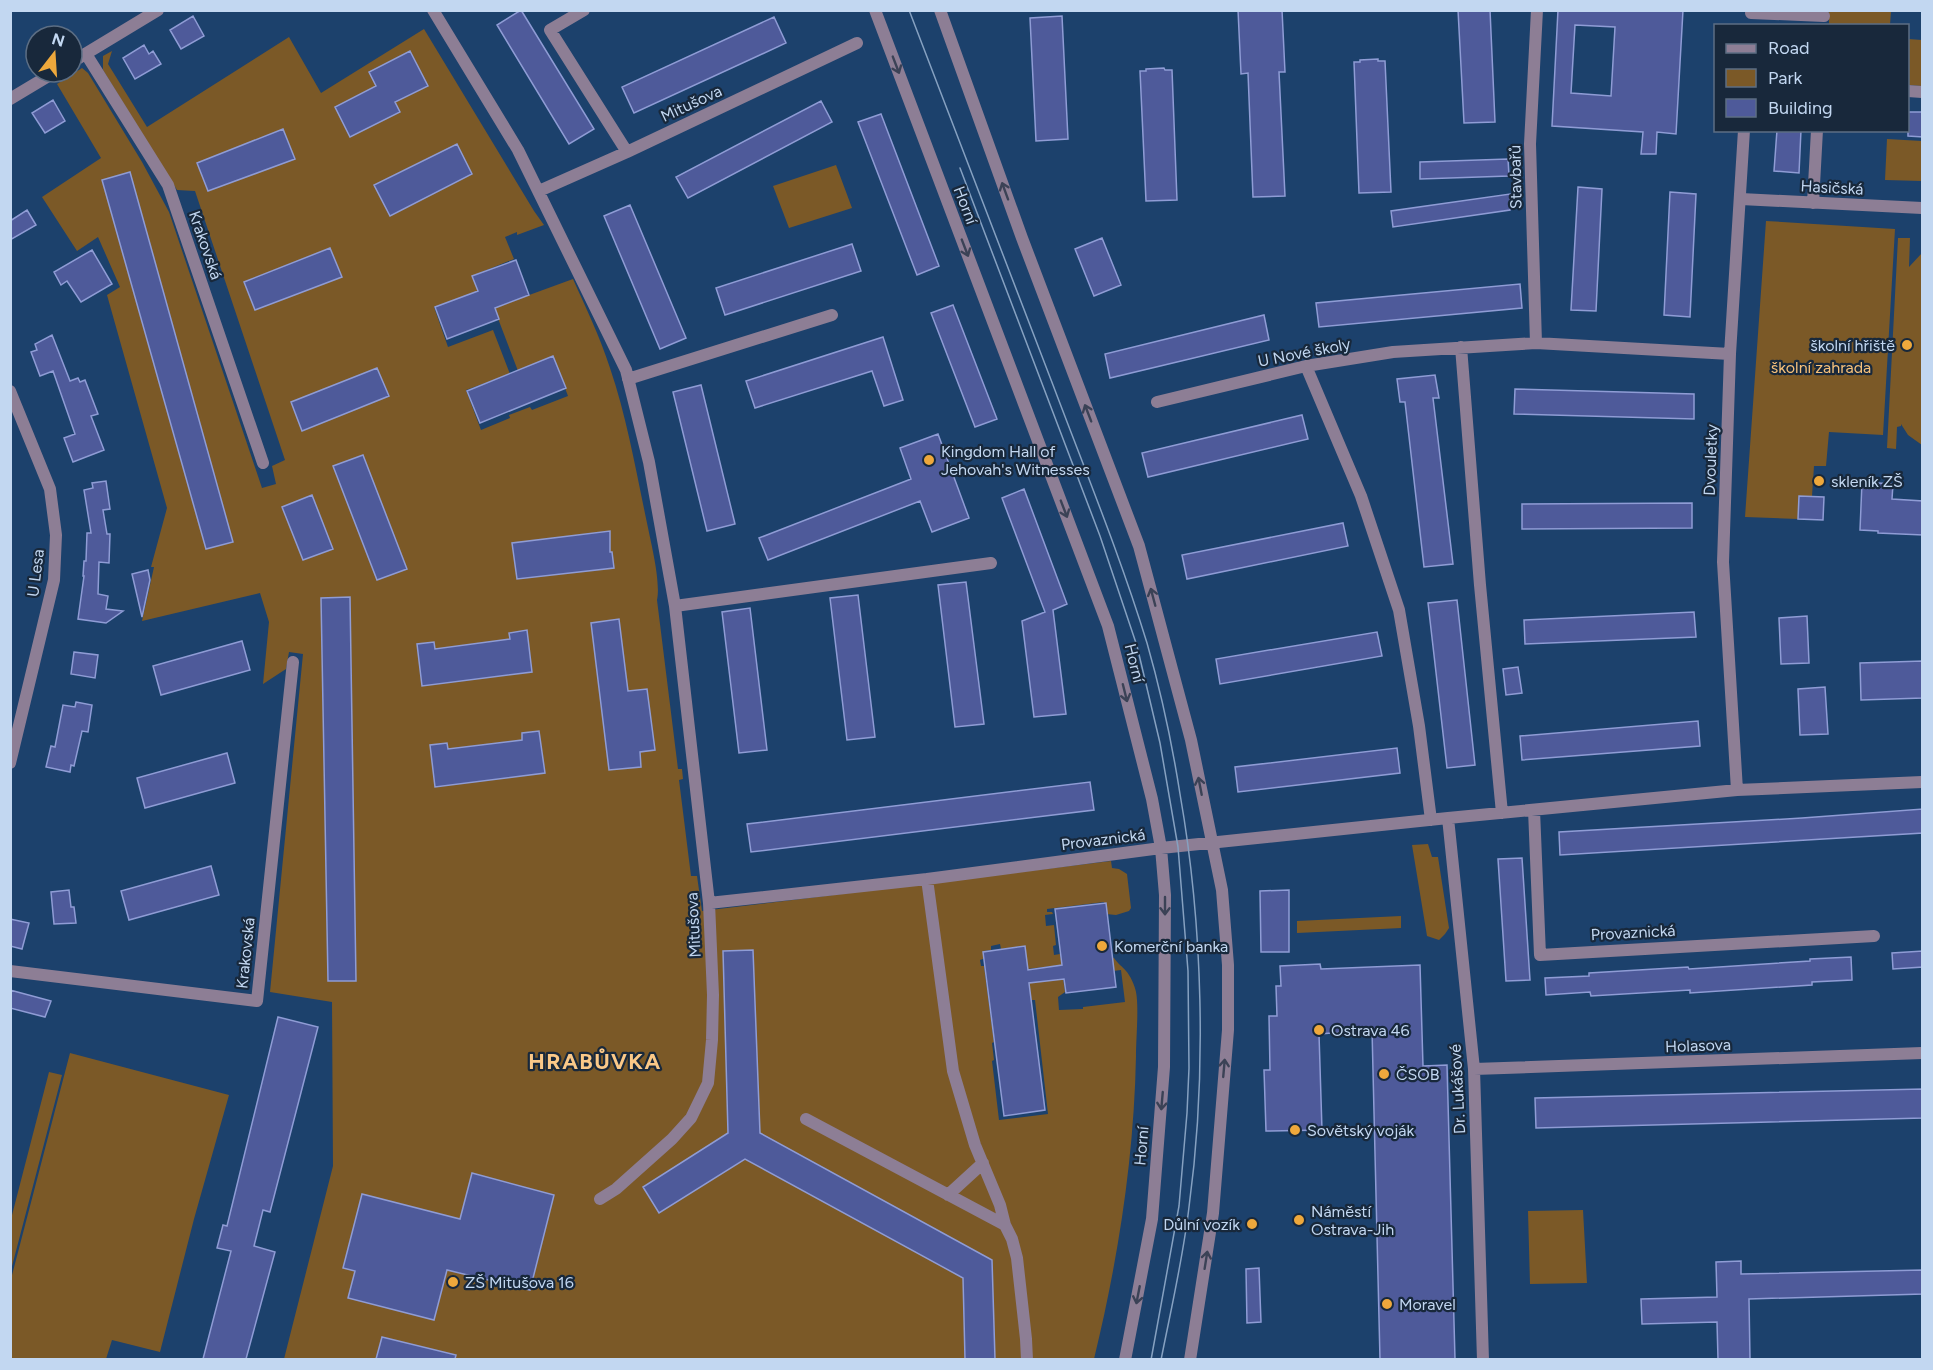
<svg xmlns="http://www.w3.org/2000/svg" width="1933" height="1370" font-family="Figtree,sans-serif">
	<rect width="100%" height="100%" fill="#1c416c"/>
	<!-- green -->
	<path fill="#7b5927" d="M1829,11H1891L1890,25L1829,26Z
		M424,29L534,211L544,225L517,235V232L505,237L514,259L472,276L478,291L434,307L448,347L493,330L510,374L466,390L481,430L510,418L509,415L530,407L532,410L568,396L553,356L518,371L494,308L573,279C586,308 600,337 610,368C627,418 636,471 647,523C651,543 661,582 657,600L678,769H682L683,779L679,780L691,876H697L702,911L1111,861L1112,868L1119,869L1127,874L1131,908L1129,911L1116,915L1106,914L1104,902L1047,909V912H1052L1053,914L1045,915L1046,926L1054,925L1056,945L1053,946L1054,955L1060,954L1062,965L1027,969L1024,946L1001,949L1000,944L991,946V950L983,951V959L980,960L981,966H984L994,1042L992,1043L994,1060L992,1061L999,1120L1048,1114L1035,1000H1031L1029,982L1063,978L1065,992L1058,997L1059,1010L1083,1009V1007L1125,1002L1121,970L1113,971L1111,957L1114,958C1118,964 1122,966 1126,971C1130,975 1135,986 1136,992C1139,1007 1136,1039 1136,1056C1134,1159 1118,1260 1094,1359H284L333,1166L332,1002L270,992L303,654L289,652L286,669L263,684L269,622L260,593L142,621L154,567H151L167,508L107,295L120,287L98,237L77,251L42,197L101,158L57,84L82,68L88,73L142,162L169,212L262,488L276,484L272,466L285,460L195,191L177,190L103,70V56L112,51L108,64L147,127L289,37L321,93Z
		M1908,39L1922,40V86L1908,85Z
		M1887,139L1922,141V181L1885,180Z
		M836,165L852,208L789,228L773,186Z
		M1766,221L1895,229L1883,435L1829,432L1826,466H1814L1812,496H1799L1798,519L1745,517Z
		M1898,238H1910L1909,267L1922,253V445L1908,435L1901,424V426L1897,427L1896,449L1887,448Z
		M1428,844L1432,857H1438L1449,928L1445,934L1439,940L1427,936L1412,845Z
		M1401,916V928L1297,933V921Z
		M70,1053L229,1095L194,1219L160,1352L112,1340L106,1359H11V1279Z
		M49,1072L62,1075L11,1270V1219Z
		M1583,1210L1587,1283L1530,1284L1528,1211Z"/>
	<!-- building -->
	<path fill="#4e5a9a" stroke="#8f9cd5" stroke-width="1.5" fill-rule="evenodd" d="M521,10L594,129L569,144L497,25Z
		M1238,10H1282L1285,72H1279L1285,196L1253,197L1248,73L1241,74Z
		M1458,10H1490L1495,122L1464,123Z
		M1558,10H1683L1676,134L1657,132L1656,154H1641L1643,132L1552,126ZM1575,25L1615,27L1611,96L1571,93Z
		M193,16L204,36L181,49L170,30Z
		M1062,16L1068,139L1036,141L1030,18Z
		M774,17L786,43L634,113L622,87Z
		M144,45L149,54L153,51L161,64L135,79L123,58Z
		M410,51L428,86L395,102L400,112L350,137L335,107L376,86L369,72Z
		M1378,59V61H1385L1391,192L1359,193L1354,62H1360V60Z
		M1164,68L1165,70H1172L1177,200L1146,201L1140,71H1146V69Z
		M53,100L65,121L45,133L32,113Z
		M821,101L832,122L688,198L676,177Z
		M1908,112H1923V137L1908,136Z
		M881,114L939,266L917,275L858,122Z
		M283,129L295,159L208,191L197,163Z
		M1777,130H1801L1799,173L1774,171Z
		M457,144L472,174L390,216L374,185Z
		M1508,159L1509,176L1420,179V162Z
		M130,172L233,542L206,549L102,180Z
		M1578,187L1602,189L1596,311L1571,310Z
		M1670,192L1696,194L1690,317L1664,315Z
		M1510,194V210L1393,227L1391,211Z
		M630,205L686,338L660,349L604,216Z
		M27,210L36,225L10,240V221Z
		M1102,238L1121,285L1094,296L1075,249Z
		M852,244L861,271L725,315L716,288Z
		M330,248L342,277L255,310L244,282Z
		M92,250L112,284L81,302L67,281L61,285L54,272Z
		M516,260L529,295L495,308L499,319L447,339L435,307L478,291L472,276Z
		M1520,284L1522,308L1319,327L1316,303Z
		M953,305L997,419L975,427L931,313Z
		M1264,315L1269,340L1110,378L1105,354Z
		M52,335L70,381L78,378L80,382L85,380L98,414L91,416L104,450L73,462L64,438L75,434L53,371L40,376L31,352L37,350L35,344Z
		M883,337L903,400L884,406L872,371L755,408L746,381Z
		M553,356L566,388L480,423L467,391Z
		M377,368L389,396L302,431L291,402Z
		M1435,375L1439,398H1433L1453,564L1424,567L1405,402H1400L1397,379Z
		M701,385L735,524L707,531L673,392Z
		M1515,389L1694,394V419L1514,414Z
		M1302,415L1308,439L1148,477L1142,453Z
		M938,434L969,518L932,532L920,501L768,560L759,538L911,479L900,448Z
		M363,455L407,569L377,580L333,466Z
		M106,481L110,509L103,510L107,534H110L109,563L99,562L98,594L108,596L106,609L123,611L106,623L78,619L84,576H83L84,561H86L87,533H91L84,490L93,488L92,483Z
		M1862,482L1893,484L1892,499L1923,501V535L1878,533V531L1860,530Z
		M1024,489L1067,604L1053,610L1066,714L1034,717L1022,621L1045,612L1002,498Z
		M312,495L333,549L303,560L282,507Z
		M1799,496L1824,497L1823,520L1798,519Z
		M1692,503V528L1522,529V504Z
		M1343,523L1348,546L1187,579L1182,555Z
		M610,531V552H612L614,568L517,579L512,543Z
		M148,570L150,580L142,617L132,574Z
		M966,582L984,724L955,727L938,585Z
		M858,595L875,737L847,740L830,598Z
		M350,597L356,981H328L321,598Z
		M1457,600L1475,765L1447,768L1428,603Z
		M750,608L767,750L739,753L722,612Z
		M1694,612L1696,637L1525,644L1524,620Z
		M1807,616L1809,663L1781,664L1779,618Z
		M619,619L628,691L647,689L655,750L640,752L641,767L609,770L591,623Z
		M527,630L532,672L422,686L417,644L434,642L435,649L510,639L509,633Z
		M1377,632L1382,656L1220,684L1216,659Z
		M242,641L250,670L161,695L153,666Z
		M74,652L98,655L95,678L71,674Z
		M1923,661V698L1861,700L1860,663Z
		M1518,667L1522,693L1506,695L1503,669Z
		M1825,687L1828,734L1800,735L1798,689Z
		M76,702L92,705L88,732L82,731L74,766L71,765L70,772L46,767L51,746L55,747L63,705L75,707Z
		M1698,721L1700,746L1522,760L1520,736Z
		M539,731L545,773L435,787L430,745L447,743L448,749L522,740V733Z
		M1397,748L1400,773L1238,792L1235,767Z
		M227,753L235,783L145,808L137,778Z
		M1090,782L1094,810L751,852L747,824Z
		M1923,809V833L1560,855L1559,832L1802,818Z
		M1522,858L1530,980L1506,981L1498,859Z
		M211,866L219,895L129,920L121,891Z
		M69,890L71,907H74L76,923L54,924L51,892Z
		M1289,890V952H1261L1260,891Z
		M1106,903L1116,987L1066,993L1064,979L1029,983L1045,1110L1004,1116L983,952L1025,946L1028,970L1062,965L1055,909Z
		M10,919L29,923L22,949L10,946Z
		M753,950L760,1133L992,1260L995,1359H965L963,1278L745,1159L659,1213L643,1187L728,1133L723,951Z
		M1923,951V967L1893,969L1892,953Z
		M1851,957L1852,980L1812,982V985L1690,993V990L1591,996L1590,992L1546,995L1545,978L1589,976V973L1688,967L1689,969L1810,961V959Z
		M1320,964L1321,969L1420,965L1423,1066L1447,1065L1455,1359H1380L1372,1030L1319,1034L1322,1130L1266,1131L1264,1070H1270L1269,1016H1277L1276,986H1281L1280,966Z
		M10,990L51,1001L45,1017L10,1008Z
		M278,1017L318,1027L270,1212L263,1210L254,1246L275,1252L246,1359H203L231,1251L217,1248L223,1225L227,1226Z
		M1923,1089V1118L1536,1128L1535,1098Z
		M472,1173L554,1195L530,1290L447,1270L434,1320L348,1298L355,1271L343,1268L362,1194L460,1219Z
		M1741,1261V1274L1923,1270V1294L1749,1299L1750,1359H1718L1717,1322L1642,1324L1641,1299L1717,1297L1716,1262Z
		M1259,1268L1261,1322L1247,1323L1246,1269Z
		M382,1337L456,1355L455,1359H376Z"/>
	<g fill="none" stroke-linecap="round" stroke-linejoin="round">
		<!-- street -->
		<path stroke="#8d7e95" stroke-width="12" d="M433,10L518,150L626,370L649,462L675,606L709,903L713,995L712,1040L708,1083L691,1118L672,1139L616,1189L600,1199
			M584,10L550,30L627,152
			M875,10L1108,626L1152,799L1161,848L1165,895L1164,1067L1152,1219L1125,1360
			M940,10L1022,238L1139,546L1191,740L1222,890L1228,965V1030L1213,1213L1190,1360
			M1751,13L1824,16
			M86,54L168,185L263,463
			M72,62L158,10
			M1908,91L1922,92
			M10,99L55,72
			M539,191L627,152L857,43
			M1741,199L1922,208
			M1813,203L1817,130
			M1536,343L1530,144L1537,10
			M1461,347L1480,585L1502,813
			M1306,366L1361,496L1399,610L1419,726L1431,820
			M628,379L832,315
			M10,391L50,489L56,535L54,580L10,763
			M1157,402L1306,366L1393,352L1536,343L1730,354
			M675,606L991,563
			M1737,790L1723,562L1730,354L1744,130
			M1534,810L1540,955L1874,936
			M1448,818L1474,1069L1483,1360
			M927,879L953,1071L975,1145L1000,1205L1005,1225L1012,1239L1017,1258L1026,1339L1027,1360
			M709,903L927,879L1161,848L1448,818L1737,790L1922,782
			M10,971L257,1001L293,662
			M1474,1069L1922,1053
			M806,1119L1005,1225
			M948,1195L983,1163"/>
		<!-- tram -->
		<path stroke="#86a1c1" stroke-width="1.5" d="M909,10C957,135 1005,260 1053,385C1085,470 1120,555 1147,643C1161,692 1172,743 1180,794C1203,925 1207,1075 1189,1207C1183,1259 1171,1309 1161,1360
			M960,168L1100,536L1137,646L1160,743L1178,847L1188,971L1189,1068L1187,1113L1179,1206L1151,1360"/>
	</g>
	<!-- one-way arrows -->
	<defs><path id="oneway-shaft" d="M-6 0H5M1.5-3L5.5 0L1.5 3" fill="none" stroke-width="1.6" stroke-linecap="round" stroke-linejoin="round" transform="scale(1.5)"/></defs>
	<g stroke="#3b4256">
		<use href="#oneway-shaft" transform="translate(896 65) rotate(69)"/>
		<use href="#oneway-shaft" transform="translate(1005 191) rotate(-110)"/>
		<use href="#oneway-shaft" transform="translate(965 248) rotate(69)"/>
		<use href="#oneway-shaft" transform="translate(1088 413) rotate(-111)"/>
		<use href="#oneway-shaft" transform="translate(1064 509) rotate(69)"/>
		<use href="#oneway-shaft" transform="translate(1153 597) rotate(-105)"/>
		<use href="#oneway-shaft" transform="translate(1125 693) rotate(76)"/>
		<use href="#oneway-shaft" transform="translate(1200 786) rotate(-101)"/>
		<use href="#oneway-shaft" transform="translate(1165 906) rotate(90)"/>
		<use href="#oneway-shaft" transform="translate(1224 1068) rotate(-85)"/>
		<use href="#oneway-shaft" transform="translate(1162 1101) rotate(95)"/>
		<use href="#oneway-shaft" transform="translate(1206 1260) rotate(-81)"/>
		<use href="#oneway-shaft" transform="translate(1138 1295) rotate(101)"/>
	</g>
	<!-- markers -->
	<g fill="#eea83c" stroke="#18283b" stroke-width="2">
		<circle cx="1907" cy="345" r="6"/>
		<circle cx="929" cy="460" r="6"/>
		<circle cx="1819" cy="481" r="6"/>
		<circle cx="1102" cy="946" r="6"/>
		<circle cx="1319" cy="1030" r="6"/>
		<circle cx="1384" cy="1074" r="6"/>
		<circle cx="1295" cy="1130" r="6"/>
		<circle cx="1299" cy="1220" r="6"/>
		<circle cx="1252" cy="1224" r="6"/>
		<circle cx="453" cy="1282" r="6"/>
		<circle cx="1387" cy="1304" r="6"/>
	</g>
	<g text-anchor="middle" stroke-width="4.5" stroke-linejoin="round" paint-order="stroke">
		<!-- street labels -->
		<g font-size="16" fill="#c2d7f1" stroke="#18283b">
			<text transform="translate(691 103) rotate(-25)" y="6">Mitušova</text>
			<text transform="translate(1515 177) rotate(-91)" y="6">Stavbařů</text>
			<text transform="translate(1832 187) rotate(3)" y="6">Hasičská</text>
			<text transform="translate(966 205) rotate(69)" y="6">Horní</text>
			<text transform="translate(206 245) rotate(71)" y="6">Krakovská</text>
			<text transform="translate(1304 352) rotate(-11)" y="6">U Nové školy</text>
			<text transform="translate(1710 460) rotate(-88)" y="6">Dvouletky</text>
			<text transform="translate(35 573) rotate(-83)" y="6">U Lesa</text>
			<text transform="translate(1135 663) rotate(76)" y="6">Horní</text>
			<text transform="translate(1103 839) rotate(-7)" y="6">Provaznická</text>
			<text transform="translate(693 925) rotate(-93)" y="6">Mitušova</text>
			<text transform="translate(1633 932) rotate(-3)" y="6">Provaznická</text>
			<text transform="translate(245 953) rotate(-84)" y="6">Krakovská</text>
			<text transform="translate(1698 1045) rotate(-2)" y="6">Holasova</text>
			<text transform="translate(1457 1089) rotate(-93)" y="6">Dr. Lukášové</text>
			<text transform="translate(1141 1146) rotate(-85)" y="6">Horní</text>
		</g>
		<!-- poi labels -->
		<g font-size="16" fill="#c2d7f1" stroke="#18283b" text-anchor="start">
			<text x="1895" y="351" text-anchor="end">školní hřiště</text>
			<text x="941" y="457">Kingdom Hall of<tspan x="941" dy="18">Jehovah's Witnesses</tspan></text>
			<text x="1831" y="487">skleník ZŠ</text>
			<text x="1114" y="952">Komerční banka</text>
			<text x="1331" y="1036">Ostrava 46</text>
			<text x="1396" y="1080">ČSOB</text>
			<text x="1307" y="1136">Sovětský voják</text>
			<text x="1311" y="1217">Náměstí<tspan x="1311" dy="18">Ostrava-Jih</tspan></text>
			<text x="1240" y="1230" text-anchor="end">Důlní vozík</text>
			<text x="465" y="1288">ZŠ Mitušova 16</text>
			<text x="1399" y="1310">Moravel</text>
		</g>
		<!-- park labels -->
		<g font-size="16" fill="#f6c17b" stroke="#18283b">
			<text x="1821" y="373">školní zahrada</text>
		</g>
		<!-- district labels -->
		<g font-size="22" font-weight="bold" letter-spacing="1.5" fill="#fbc988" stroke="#18283b">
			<text x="595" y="1069">HRABŮVKA</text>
		</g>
	</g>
	<!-- border -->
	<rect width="1933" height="1370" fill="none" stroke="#c2d7f1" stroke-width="24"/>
	<!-- legend -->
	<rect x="1714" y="24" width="195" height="108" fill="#18283b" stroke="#5c6e84" stroke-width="1.5"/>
	<rect x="1726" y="44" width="30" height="9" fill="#8d7e95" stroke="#5c6e84" stroke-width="1.5"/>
	<text x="1768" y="54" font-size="18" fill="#c2d7f1">Road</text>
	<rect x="1726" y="69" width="30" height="18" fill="#7b5927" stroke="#5c6e84" stroke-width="1.5"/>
	<text x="1768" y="84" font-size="18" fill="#c2d7f1">Park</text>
	<rect x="1726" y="99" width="30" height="18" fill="#4e5a9a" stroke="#5c6e84" stroke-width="1.5"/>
	<text x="1768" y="114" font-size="18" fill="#c2d7f1">Building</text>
	<!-- north arrow -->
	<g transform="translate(54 54) rotate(17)"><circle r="28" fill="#18283b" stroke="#5c6e84" stroke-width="1.5"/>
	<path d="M0-4.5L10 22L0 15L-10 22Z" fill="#eea83c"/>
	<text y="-9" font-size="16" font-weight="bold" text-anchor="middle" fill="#c2d7f1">N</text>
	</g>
</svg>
